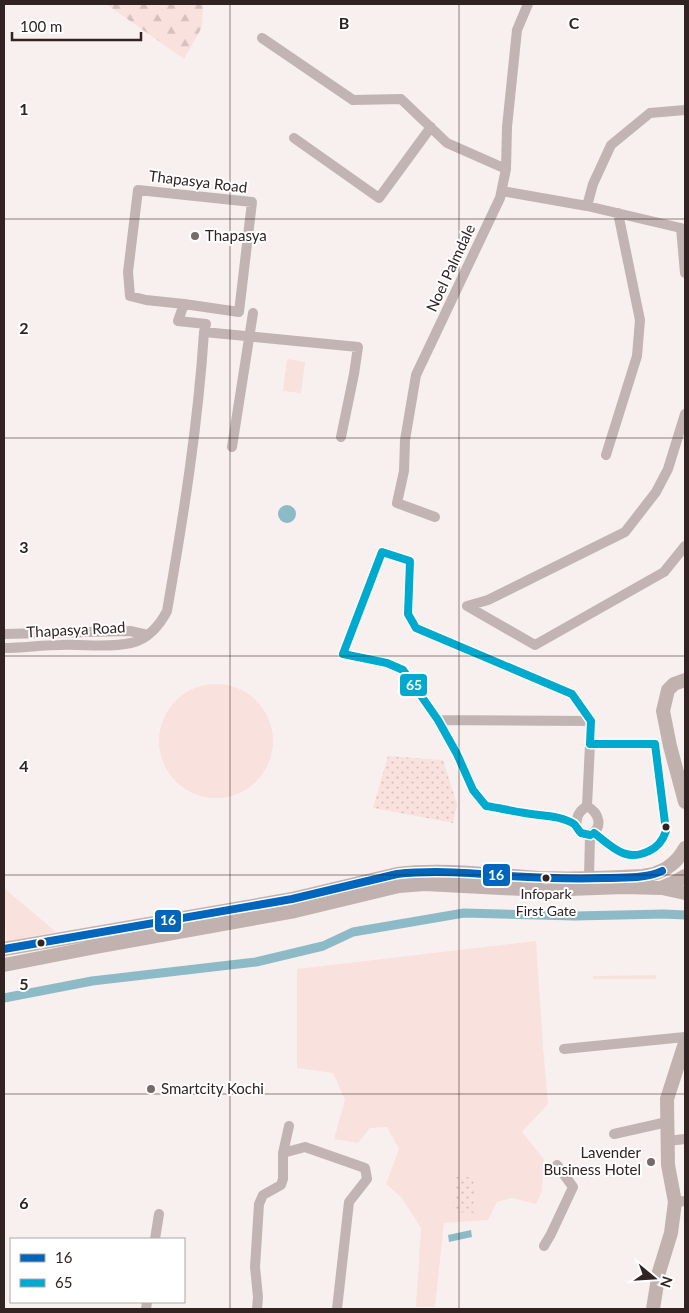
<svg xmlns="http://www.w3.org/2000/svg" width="689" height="1313" font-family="Lato,sans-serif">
	<defs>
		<pattern id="forest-firs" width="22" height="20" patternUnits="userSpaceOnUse" patternTransform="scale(1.25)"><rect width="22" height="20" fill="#f9e1de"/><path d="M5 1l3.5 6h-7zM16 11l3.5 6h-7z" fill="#d6c1be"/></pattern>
		<pattern id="park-dots" width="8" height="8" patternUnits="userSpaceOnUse" patternTransform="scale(1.25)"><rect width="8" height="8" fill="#f9e1de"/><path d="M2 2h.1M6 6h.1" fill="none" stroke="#d6c1be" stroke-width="1.8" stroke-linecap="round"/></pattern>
	</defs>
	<rect width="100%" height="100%" fill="#f8f0ee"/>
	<!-- green -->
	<path fill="#f9e1de" d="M287,359L305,362L301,393L283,391Z
		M159 741a57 57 0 1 1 114 0a57 57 0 1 1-114 0Z
		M4,888L56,932L6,942Z
		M536,941L543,1046L548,1104L522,1132L544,1159L542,1191L536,1204L512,1198L497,1202L488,1220L444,1223L435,1307H416L421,1228L402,1198L386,1184L399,1149L387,1127L370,1128L358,1143L334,1139L345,1100L333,1073L297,1068V969Z
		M656,975V979H593V976Z"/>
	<!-- forest -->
	<path fill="url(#forest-firs)" d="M106,4H203L202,27L184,59Z"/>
	<!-- park -->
	<path fill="url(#park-dots)" d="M388,756L443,760L457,804L453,823L373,808Z
		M454,1177H476L475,1213L453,1212Z"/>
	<!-- water -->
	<path fill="#8cbac6" d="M278 514a9 9 0 1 1 18 0a9 9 0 1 1-18 0Z
		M471,1230L472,1237L449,1242L448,1235Z"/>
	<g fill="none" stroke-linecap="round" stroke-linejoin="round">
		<!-- canal -->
		<path stroke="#8cbac6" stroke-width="9" d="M4,998L92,981L256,962L323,946L353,932L464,913L575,916L664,914L685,915"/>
		<!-- street -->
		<path stroke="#c2b4b2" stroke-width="10" d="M262,38L353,100L401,99L447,143L506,169
			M294,138L379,198L431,127
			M502,191L587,206L685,229
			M587,206L593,184L611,145L650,113L685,110
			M681,228L685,273
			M184,304L239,312L252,202L138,190L128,272L130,296L146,300L184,304L178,321L206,324L204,332
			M232,447L253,313
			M606,455L637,356L640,320L618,213
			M435,517L397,503L404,471L405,440L416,375L500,198L506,169L507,127L517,30L528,4
			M467,606L488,600L625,532L656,492L668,469L685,414
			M467,606L535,645L664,572L685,546
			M4,634L130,631L148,635
			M4,648C23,648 42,645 61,645C84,644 109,648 131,643C147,640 160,625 167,611C183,519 198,426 204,332L358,347L354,374L341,437
			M438,720L591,721
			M576,826C577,816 578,812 587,806
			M590,835L581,833C578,830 577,827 574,824C560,815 541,816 525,813C512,811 499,808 486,806L473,790L457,754L438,720L403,670L387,663L343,654L382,552L410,561L408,614L416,628L572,694L591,721L590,744H655L666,831C663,840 658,847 649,851C625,863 612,846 594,833
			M589,878L590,835C604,827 599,813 587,806L590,744
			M564,1049L685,1037
			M614,1134L667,1122
			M668,1141L685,1139
			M283,1153L305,1147L365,1168L367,1179L349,1202L337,1309
			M675,1202L685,1201
			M155,1239L159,1214
			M544,1246L551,1234L573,1187L557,1165
			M146,1309L147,1302
			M257,1309L258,1297L255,1267L259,1204L263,1195L281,1185L283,1179V1153L289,1126"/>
		<!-- secondary -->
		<path stroke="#c1b2b0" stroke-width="14" d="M685,680L674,684L668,690L663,711L670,746L685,802
			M662,888L685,893
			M4,949L292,899L397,874C444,868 492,875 539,878C573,879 608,878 642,876C661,874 676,865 685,848
			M4,965L96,947L295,911L399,886L425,884L541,890L624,887L661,888L675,882L685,876
			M653,1309L659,1272L671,1233L675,1202L668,1165L667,1099L685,1043"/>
		<defs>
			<path id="bus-1" d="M4,949L292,899L397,874C434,870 472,873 509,876C541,878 573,879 605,878C624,877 645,879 662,871"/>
			<path id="bus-2" d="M590,835L581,833C578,830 577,827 574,824C560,815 541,816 525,813C512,811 499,808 486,806L473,790L457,754L438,720L403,670L387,663L343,654L382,552L410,561L408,614L416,628L572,694L591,721L590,744H655L666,831C663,840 658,847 649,851C625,863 612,846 594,833"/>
		</defs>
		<!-- bus-1 casing -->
		<use href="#bus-1" stroke="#fff" stroke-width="11"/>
		<!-- bus-2 casing -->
		<use href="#bus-2" stroke="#fff" stroke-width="11"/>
		<!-- bus-1 -->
		<use href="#bus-1" stroke="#0065bd" stroke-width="8"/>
		<!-- bus-2 -->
		<use href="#bus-2" stroke="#00a9ce" stroke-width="8"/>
	</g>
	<!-- grid -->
	<path fill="none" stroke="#302322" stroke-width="1" stroke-opacity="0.55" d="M230,4V1309M459,4V1309M4,219H685M4,438H685M4,656H685M4,875H685M4,1094H685"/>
	<!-- markers -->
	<g fill="#766b69" stroke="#fff" stroke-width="2">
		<circle cx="195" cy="236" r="5"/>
		<circle cx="151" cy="1089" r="5"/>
		<circle cx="651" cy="1162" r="5"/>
	</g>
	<g fill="#302322" stroke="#fff" stroke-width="2">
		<circle cx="666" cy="827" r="4.5"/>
		<circle cx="546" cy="878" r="4.5"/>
		<circle cx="41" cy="943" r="4.5"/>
	</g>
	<g text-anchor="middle" stroke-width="4" stroke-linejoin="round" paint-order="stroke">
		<!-- bus labels -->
		<g font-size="14" fill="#302322" stroke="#fff">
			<text x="546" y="899">Infopark<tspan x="546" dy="17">First Gate</tspan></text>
		</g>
		<!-- street labels -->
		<g font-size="15" fill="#302322" stroke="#fff">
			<text transform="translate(198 182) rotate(7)" y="5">Thapasya Road</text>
			<text transform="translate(451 268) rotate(-65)" y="5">Noel Palmdale</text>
			<text transform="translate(76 630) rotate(-3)" y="5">Thapasya Road</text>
		</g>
		<!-- poi labels -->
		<g font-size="15" fill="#302322" stroke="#fff" text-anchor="start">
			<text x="205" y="241">Thapasya</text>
			<text x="161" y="1094">Smartcity Kochi</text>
			<text x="641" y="1158" text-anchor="end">Lavender<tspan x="641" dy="17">Business Hotel</tspan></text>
		</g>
	</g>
	<g font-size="16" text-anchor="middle" font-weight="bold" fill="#302322" stroke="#fff" stroke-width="4" stroke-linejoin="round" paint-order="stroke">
		<text x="344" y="29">B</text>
		<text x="574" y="29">C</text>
		<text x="24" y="115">1</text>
		<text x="24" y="334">2</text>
		<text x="24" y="553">3</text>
		<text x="24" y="772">4</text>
		<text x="24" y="990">5</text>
		<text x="24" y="1209">6</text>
	</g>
	<g stroke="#fff" stroke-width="2">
		<rect x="399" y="673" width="29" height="24" rx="5" fill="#00a9ce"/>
		<rect x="482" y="863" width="29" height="24" rx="5" fill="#0065bd"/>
		<rect x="154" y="909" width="28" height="24" rx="5" fill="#0065bd"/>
	</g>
	<g font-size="14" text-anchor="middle" font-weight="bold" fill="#fff">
		<text x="414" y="690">65</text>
		<text x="496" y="880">16</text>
		<text x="168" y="925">16</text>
	</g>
	<!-- border -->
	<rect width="689" height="1313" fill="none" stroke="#302322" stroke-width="10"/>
	<!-- legend -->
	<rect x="10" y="1238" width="175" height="65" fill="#ffffff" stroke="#aca7a7"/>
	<rect x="20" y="1254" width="25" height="8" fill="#0065bd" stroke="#aca7a7"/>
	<text x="55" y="1263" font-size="15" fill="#302322">16</text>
	<rect x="20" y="1279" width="25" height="8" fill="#00a9ce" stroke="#aca7a7"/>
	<text x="55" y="1288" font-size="15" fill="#302322">65</text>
	<!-- north arrow -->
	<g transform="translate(654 1278) rotate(108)" stroke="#ffffff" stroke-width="4" paint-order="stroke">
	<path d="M0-4L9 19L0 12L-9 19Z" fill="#302322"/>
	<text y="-8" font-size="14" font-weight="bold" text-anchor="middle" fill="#302322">N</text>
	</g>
	<!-- scale -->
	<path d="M12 32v8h129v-8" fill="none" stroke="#302322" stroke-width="2.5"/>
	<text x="20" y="32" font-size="15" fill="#302322" stroke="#ffffff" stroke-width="4" paint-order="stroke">100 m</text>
</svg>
